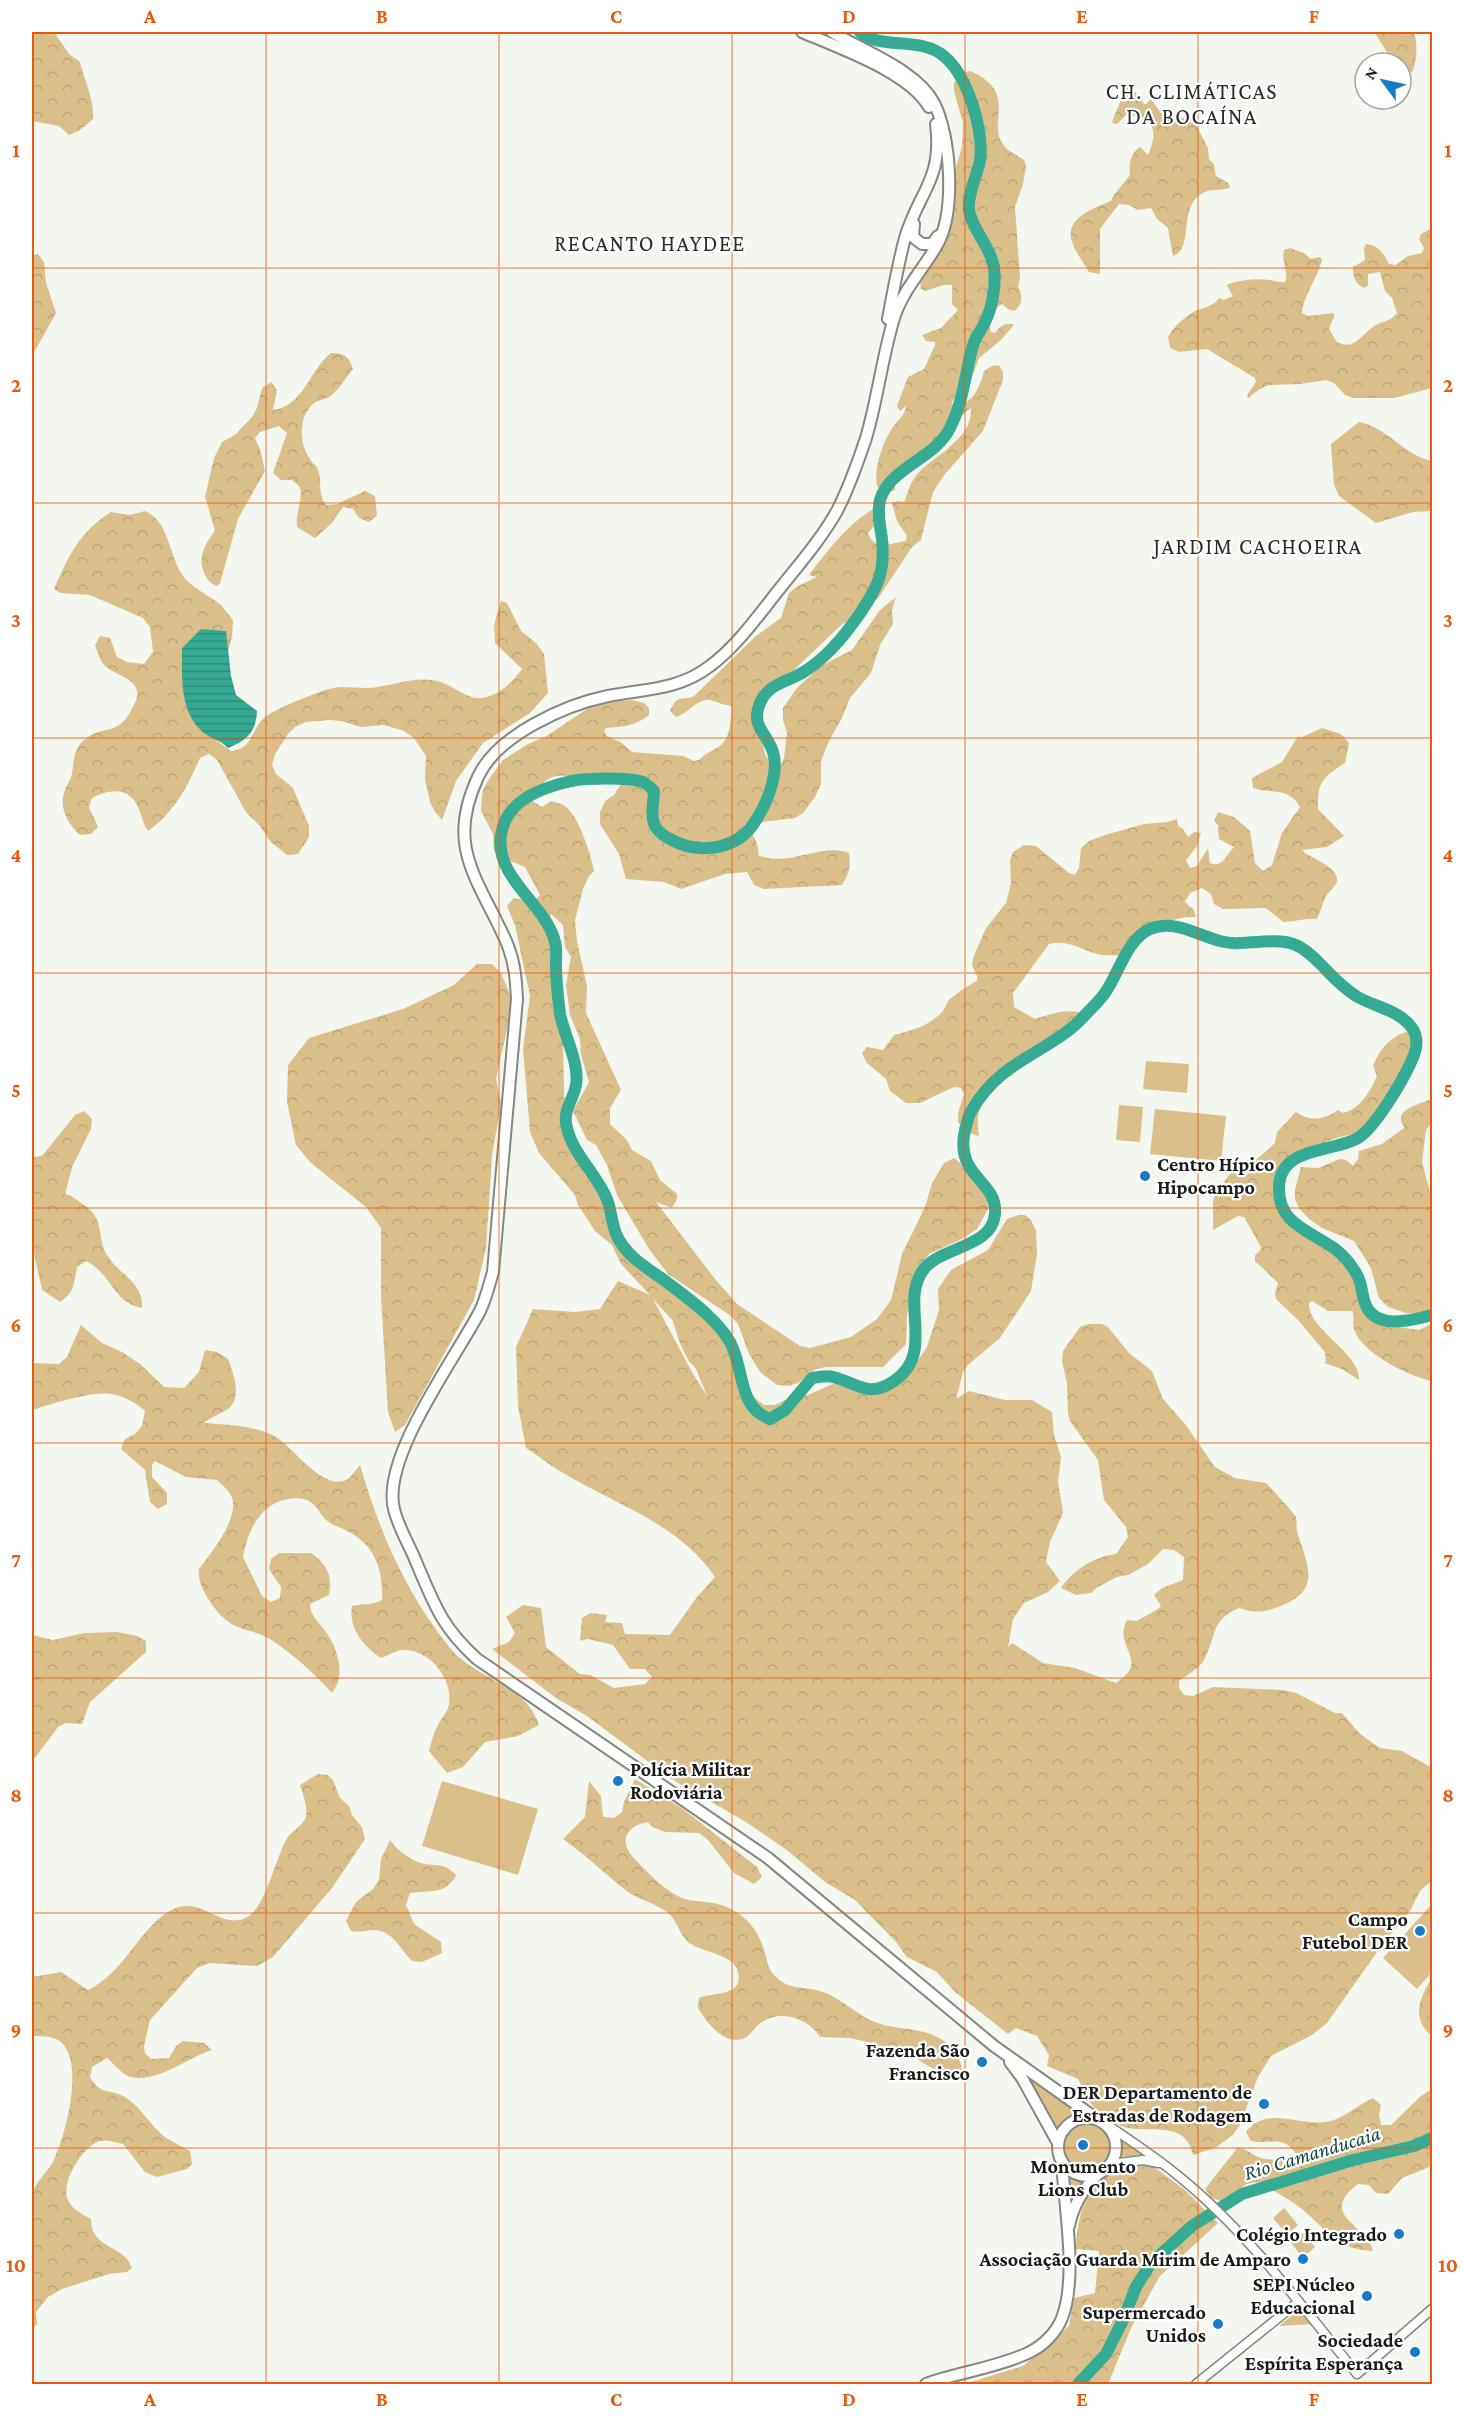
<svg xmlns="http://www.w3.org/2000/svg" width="1464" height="2416" font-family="'Crimson Pro',serif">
	<defs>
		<pattern id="forest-crowns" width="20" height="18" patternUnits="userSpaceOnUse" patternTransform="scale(1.5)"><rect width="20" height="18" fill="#dbbf8b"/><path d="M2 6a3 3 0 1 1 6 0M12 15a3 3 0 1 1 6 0" fill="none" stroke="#bba477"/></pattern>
		<pattern id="water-rules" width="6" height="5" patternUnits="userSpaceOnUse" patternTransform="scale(1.5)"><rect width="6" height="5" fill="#36ab94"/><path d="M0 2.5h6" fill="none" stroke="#2d8a78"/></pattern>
	</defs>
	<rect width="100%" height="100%" fill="#f3f7f0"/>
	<!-- green -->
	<path fill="#dbbf8b" d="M1146,1061L1189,1064L1187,1093L1143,1089Z
		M1119,1105L1143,1107L1140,1142L1116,1140Z
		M1155,1109L1226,1116L1221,1161L1150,1154Z
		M442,1781L538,1809L518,1875L422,1846Z
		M1432,1904V1972L1417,1989L1383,1958Z
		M1031,2081L1081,2114C1069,2116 1063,2120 1057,2131Z
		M1064 2146a23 23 0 1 1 46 0a23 23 0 1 1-46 0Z
		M1121,2139L1146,2155L1120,2157Z
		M1065,2173L1075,2179H1085L1069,2207Z
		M1284,2208L1298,2225L1287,2235L1273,2218Z
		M1303,2233L1315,2247L1303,2258L1291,2243Z
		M1301,2308L1314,2324L1279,2326Z"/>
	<!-- forest -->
	<path fill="url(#forest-crowns)" fill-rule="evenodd" d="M32,32H54L69,54L80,62C84,79 95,102 93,119L80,130L69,135L59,126L32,121Z
		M1374,32H1414C1418,45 1417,60 1412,73L1387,52Z
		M970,71C1021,93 984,123 1005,147C1009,152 1019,156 1024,160L1026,166L1023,184L1015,207L1020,278L1018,286C1022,295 1024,304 1014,311L1008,309L1002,304C992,309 988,322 991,332L995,333C1000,326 1005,323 1013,324V326L1001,340L979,358L972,377L964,383L951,404C972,408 980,387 984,371L992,366L999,365L1003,372V380L983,431L945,474L933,492L921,540L912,547L879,597L862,613L841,625L793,671L774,683L767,693L760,707V732L765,754L771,763L780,767L784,758L787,733L783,720V708L797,688L821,666L852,650L880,610L896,597L892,610L893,624L880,645L871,673L850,698L842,718L829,741L821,761V784L815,797L803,813L795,818L744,824C752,832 760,844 758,855C789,868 822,842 849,853C851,866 849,874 842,885L764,889L754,885L747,872L725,874L681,889L664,882L626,879L619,854L600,824V812L605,801L614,795L627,775C614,772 606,773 594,775C564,781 549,763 532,801L542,807L551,801C556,803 561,803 565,806C579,816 591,855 594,871L589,876L583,889L575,920L577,941L587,986L586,1013L621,1090L610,1108V1124L627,1140L632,1150L651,1161L660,1180L677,1194V1199L672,1208L656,1202L715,1279L737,1304L800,1346L810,1348L851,1337L877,1319L891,1300L902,1254L925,1207L932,1183L944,1163L954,1158L958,1161L984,1189L987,1194L988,1209L977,1229L964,1238L929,1254L921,1266L907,1314L906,1344L883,1367H825L814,1370L798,1383L788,1386L777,1385L760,1372L749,1354L738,1324L731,1316L668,1274L649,1249L617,1195L607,1165L596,1145L587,1140L573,1111L589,1082L581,1055L580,1039L570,1015L566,985L571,957L565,947L563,925L551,914L548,922L559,957L557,990L562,1001L565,1130L568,1143L590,1161L599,1176L615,1215L620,1235L657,1277L700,1309L723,1333L734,1350L750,1390L755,1398L764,1405H775L785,1400L808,1395L835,1383L883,1387L901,1379L910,1372L927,1347L939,1310L938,1289L951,1270L988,1250L1007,1219L1019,1215H1025L1030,1219L1036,1230L1037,1254L1031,1291L1000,1338L968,1365L963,1372L956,1399L969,1391L1005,1400H1032L1052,1412L1054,1435L1061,1457L1058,1482L1063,1513L1050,1542L1046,1562L1060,1581L1048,1592L1024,1603L1013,1619L1008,1647L1012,1643L1043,1663L1075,1668L1116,1683C1152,1659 1112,1649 1127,1620L1137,1621L1158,1609L1161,1606L1154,1595L1162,1588L1183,1580L1184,1557L1174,1550L1163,1549L1148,1564L1128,1575L1117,1577L1096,1588L1091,1593L1076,1595L1061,1588C1074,1569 1094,1557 1116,1554L1128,1537L1126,1527L1104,1500L1098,1460L1070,1421L1068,1413L1067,1383L1062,1362L1063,1351L1080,1327L1088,1324H1102L1108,1327L1129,1353L1152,1371L1163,1399L1185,1424L1215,1467L1235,1478L1266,1483C1271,1488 1294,1513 1296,1517C1297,1521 1296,1527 1297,1531C1305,1561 1324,1588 1283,1605C1267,1612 1256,1614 1239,1608C1210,1620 1217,1636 1204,1660C1200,1668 1187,1675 1179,1681V1688L1184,1695L1193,1696L1213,1687L1283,1690L1296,1693L1335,1713H1342L1360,1734L1380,1748L1402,1751L1432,1768V1880L1420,1891L1410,1911L1382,1945L1327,2023L1312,2035L1271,2056L1258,2077L1240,2125L1233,2135L1215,2148L1193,2155C1185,2115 1142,2138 1117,2124C1106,2118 1091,2107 1086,2096C1083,2090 1081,2085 1078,2079L1047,2066L1049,2055L1037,2036L1016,2028L1008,2034L955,1992L937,1972L907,1957L896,1942L855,1900L825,1882L788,1851L746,1822L670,1778L587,1716L556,1698L492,1649L509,1642L515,1633L506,1617L523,1605L541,1608L546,1647L580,1674L590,1675L614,1688L645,1684L652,1677L645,1669H630L613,1645L588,1639L580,1641L582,1618L591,1613L607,1615L605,1622L622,1623L625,1634L670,1635L697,1597L715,1577C679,1523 613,1504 560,1471C548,1464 537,1455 526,1448L518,1406L516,1347L533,1309L575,1312L600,1309L618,1281L650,1295L621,1264L612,1245L595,1231L578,1205L575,1195L539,1153L530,1132L523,1049L530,996L515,925L507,906L514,898L534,902L540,895L525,867L501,857L494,851L493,834L481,811L482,797L483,790L489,779L503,760L528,744L545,737L596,703L632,700L644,703L649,708V715C636,726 622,727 606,728L604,731L607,736L622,743L632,752L683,756L694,761L699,760C706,753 712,751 720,746C731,737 730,721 732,708L729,705C720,705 714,699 705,700C693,703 687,714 676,717L670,711C678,693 680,702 694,696L756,636L781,618L789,593L798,586L817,577L809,575C828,550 851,519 881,505L885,513L868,533C875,552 890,543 906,541L907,536L897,521L892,503L898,501L904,502C908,492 911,480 919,472C936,455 973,438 971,408C956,418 951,432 939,444C926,458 909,466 895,481V490C889,493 883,491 878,488C872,473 882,444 891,430C896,421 905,417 906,406L900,411L897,406L908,377L924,369L935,345V342L926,341L922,335L941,328L958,310L952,304V285H944L925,291L921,289L920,281L945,228L951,184L962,147L963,123L954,91V83L960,73ZM653,1299L673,1321L679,1341L688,1360L696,1369L707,1396L693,1374Z
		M1129,87L1133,89L1144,104H1146L1151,99L1161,113L1186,119L1197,127L1208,148L1209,159L1214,164L1216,176L1228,183L1230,188C1221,191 1211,188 1203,193C1177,206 1195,249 1173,256L1168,228L1157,219L1151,208L1138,210L1129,205L1119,204L1100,229V274L1089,272C1084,263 1075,252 1072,242C1064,217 1095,208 1111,201L1114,195L1130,175C1129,165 1130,153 1140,147L1148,155C1159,130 1154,117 1126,115L1117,124L1112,123C1115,111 1122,103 1122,90Z
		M1432,228V388L1394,398H1353L1345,395L1334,383L1326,380L1300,384L1269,385L1260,389L1248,398L1247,395L1256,382L1255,378L1207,349L1179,352L1170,348L1168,337C1174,326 1183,319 1193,312C1203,307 1214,307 1219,298L1224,300L1233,296L1227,286L1228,284C1241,280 1257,278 1270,280C1276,281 1279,283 1285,282C1289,271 1281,262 1284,250L1290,248L1304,253L1311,259L1319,257L1322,259C1318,279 1304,293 1302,313L1308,316L1334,313V317L1329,329L1337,342C1354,351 1360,336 1373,327C1383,320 1389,323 1397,313L1392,298L1385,291L1380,272L1368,274V285L1365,288C1355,285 1353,277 1353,267L1365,260L1364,248L1366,244C1377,244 1385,255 1389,264L1396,265L1408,256L1422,253L1424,248L1419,239L1421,234Z
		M38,254L44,262L46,283L56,313L32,356V255Z
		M331,353C344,353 349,356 353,369C346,377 341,387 333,394C327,400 318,399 313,404C298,418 299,443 310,459C311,462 314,464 316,466C324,479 316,491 326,505L337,504L365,491L375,496L377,516L369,522L359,518L353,509L343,507L331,524L315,538L297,527C295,512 303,502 300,487L292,480H281L273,473L287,433L279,426L260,432L255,438L260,449L265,471L238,519L220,583L217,586C204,582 199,564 203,552C205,544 211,537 215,530L205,497L214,458L222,442L235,435L252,417L257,408L262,388L271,382L277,390L273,410C303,407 310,369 331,353Z
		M1359,422C1387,427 1405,456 1432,461V511L1413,512L1376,523L1339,496L1334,485L1331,444Z
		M145,511C168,520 169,553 181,573C189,587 209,595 221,605C225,610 229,615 233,620L232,637L205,732L231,751C253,749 250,731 264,718C274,709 327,687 340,687C349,687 359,688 368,688C388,687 411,677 431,680C446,681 456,691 469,696C488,705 512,684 522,669L495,643L494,625L501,601L507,603L521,631L536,643L544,654L548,693L530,713L483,743L456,781L442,820L435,812L430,802L425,779L426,756L414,738L404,731L384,725L361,727L341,721L329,720L306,722L295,727L288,734L275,754L272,765L276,774L293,788L309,826V837L298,854L287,855L271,842L259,825L246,812L217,760L209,754L200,758C188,786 173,814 148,831C142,823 142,814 137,805C127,786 108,790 92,798L89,807L98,827L91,834L80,835C68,824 58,808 65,790C67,784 71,780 72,773C75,760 72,751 84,740C102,724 117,738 132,709C135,703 138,698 137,691C134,677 115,675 105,666C100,661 98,653 95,645L100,636L110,638L117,657L127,662L144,664L153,652L150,627L143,618L90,595L60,593L54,589C68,557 80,531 111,512L130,515Z
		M1322,728L1341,734L1349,743L1345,763C1323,777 1317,782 1318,809L1344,836L1327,847L1302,850C1310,859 1339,866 1337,881C1336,887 1329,891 1326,896C1322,904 1321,911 1317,919C1305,918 1295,922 1283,922L1266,908L1223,909L1214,904L1211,894L1202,888L1190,893L1185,902L1194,910L1196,917C1165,916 1144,933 1126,957C1117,954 1110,956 1101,955C1083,951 1069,939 1049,944L1013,993L1014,1007L1035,1019C1051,1014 1072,1006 1088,1016C1084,1020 1080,1026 1076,1030C1065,1037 1053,1040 1042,1045C1005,1062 971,1093 979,1136L969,1133L958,1122V1113L964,1094L961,1088L954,1087L920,1103H906L890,1091L886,1079L867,1063L862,1053L867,1047L883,1050L894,1035C911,1031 929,1026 942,1012C945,1009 946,1004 949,1000C952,997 973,982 977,981V976L972,965L973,958L986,928L1006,903L1011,883L1010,860L1013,852L1024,845L1036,846L1069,873L1075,875L1079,868L1081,848L1089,841L1105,835L1144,824L1168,822L1177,819L1178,826L1183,829L1188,837L1194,832L1201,833L1197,846L1186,860L1190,868L1197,866L1208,848L1210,863C1223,868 1225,856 1234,847L1219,839L1218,825L1214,821L1218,812L1234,817L1250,831L1255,863L1263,871L1272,865L1282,833L1300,807C1289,787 1272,794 1253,788L1252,778L1282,762L1298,736L1300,738Z
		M477,964H492L501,973L511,997L508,1025L496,1079L501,1103L492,1156L486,1248L474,1300L405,1425L395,1432L388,1412L381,1297V1228L366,1207L311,1163L296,1145L287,1102L288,1065L309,1038L403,1009L454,985Z
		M1409,1031C1417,1043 1411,1058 1405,1070C1395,1092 1382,1114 1362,1129C1355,1135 1346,1135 1337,1138C1326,1141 1313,1148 1303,1154C1274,1172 1282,1205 1301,1228C1308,1236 1320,1240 1328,1246C1336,1253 1342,1262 1350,1269C1372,1285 1368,1312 1384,1322C1393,1328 1409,1328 1419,1330L1432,1324V1381C1410,1377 1361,1353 1354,1329C1352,1323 1355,1317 1352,1311H1328L1312,1301L1309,1303C1307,1329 1361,1353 1359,1380L1342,1369L1324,1363L1326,1362L1325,1352L1298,1320L1276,1299L1275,1293L1278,1283L1255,1261V1255L1260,1251L1261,1247L1244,1217L1238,1216L1213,1230V1202L1216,1192L1236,1166L1242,1165L1246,1176L1256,1160L1275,1143L1277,1132L1296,1112C1310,1122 1324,1120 1338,1110L1343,1113C1360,1109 1370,1092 1377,1076L1373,1066C1380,1048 1391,1036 1409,1031Z
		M1428,1100L1432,1101V1122L1426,1130L1422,1162L1432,1200V1309L1416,1314L1406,1313L1388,1307L1379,1298L1371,1268L1354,1241L1322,1228L1309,1219L1299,1208L1295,1199V1190L1301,1167L1318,1168L1340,1159L1346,1160L1353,1166L1358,1159L1359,1151L1382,1144L1404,1128C1404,1125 1401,1123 1401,1120C1399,1109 1420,1104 1428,1100Z
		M84,1111L92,1119L91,1129L72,1167L65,1194C71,1195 76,1199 81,1203C107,1219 95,1234 107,1255C119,1275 144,1282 142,1308C113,1303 112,1274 86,1261L77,1267C74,1283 75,1292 60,1302L42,1290L32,1244V1157L42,1156L75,1115Z
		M81,1325L102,1343L122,1352L140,1364L164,1387L184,1388L199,1372L205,1350L217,1352L228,1359C233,1373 243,1397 228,1409C220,1414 210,1418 203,1423C223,1424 258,1426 276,1437C294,1448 324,1493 348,1479C352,1476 356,1469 360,1465C380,1533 405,1592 450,1648C474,1678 527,1685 539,1725L518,1736L485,1742L463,1767L447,1773L429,1751C431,1742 434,1732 438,1725C441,1719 446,1714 448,1708C456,1682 430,1648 402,1650C396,1650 388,1656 381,1658C364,1647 348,1628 352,1606C363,1603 372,1606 382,1600C383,1573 377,1548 351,1533C343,1528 333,1526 326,1520C320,1514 316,1504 307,1500C301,1498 294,1498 289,1499C260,1503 248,1531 243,1557L262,1596L271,1602L280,1598L281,1587L269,1569L271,1559L279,1553H311C327,1564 333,1576 329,1595L310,1604C311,1616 316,1619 323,1628C337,1645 347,1675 332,1693C314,1673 295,1656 273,1641C261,1632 243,1631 230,1623C216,1614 196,1586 199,1569C211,1553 239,1519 232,1498C230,1491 222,1485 217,1480L186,1477L155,1461L152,1465V1477L167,1493V1504L158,1509L150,1502L145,1470L121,1449L125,1439L135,1434L142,1426L145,1411C138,1404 122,1395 111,1394C91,1391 52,1404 32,1410V1363L59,1364L67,1357Z
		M117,1632L137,1636L146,1641V1652L90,1702L82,1724L65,1723L58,1727L32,1762V1635L53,1640L84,1633Z
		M318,1774L328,1775L333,1780L340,1798L349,1806L352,1815L362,1827L365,1839L332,1888L273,1957L257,1966L209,1963L197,1968L150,2020L144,2046L145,2053L151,2059L169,2058L176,2046L183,2041L204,2043L212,2050C188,2057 154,2086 128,2076C121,2073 113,2063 107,2058L92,2067L90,2077C100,2094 106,2089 121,2095C140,2104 149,2125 165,2137C172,2142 182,2146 190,2151L192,2164L187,2169L157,2177L145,2172L123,2144C117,2143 107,2139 100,2141C83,2146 62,2180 67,2198C71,2209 82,2214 91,2219C91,2250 124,2244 132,2268L127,2272L109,2274L62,2289L48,2297L36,2312L37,2324L32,2330C31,2288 28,2238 32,2196C33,2185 47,2172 53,2162C65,2137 87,2058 58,2040C49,2035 41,2037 32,2036V1977L61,1972L88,1990C124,1972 135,1936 165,1914C197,1890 217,1928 243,1919C266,1912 275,1856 288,1837C293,1830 304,1825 306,1816C308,1806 303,1795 300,1785Z
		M635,1779L683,1809L757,1867L762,1877L754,1884L734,1873L708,1840L699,1833L665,1832L651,1826L648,1822C629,1825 618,1839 632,1856C645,1870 670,1897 689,1900C702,1902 717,1902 729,1908C749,1918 759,1932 765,1953C767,1960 768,1968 773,1974C789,1992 804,1985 823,1992C840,1998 854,2012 870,2020C899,2034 935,2022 956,2054C962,2063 963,2070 961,2080H951L912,2056L892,2053L872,2043L850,2038L820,2037C809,2019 781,2009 762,2022C755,2026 752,2034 745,2038C725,2047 707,2023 698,2008L699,1998C712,1992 744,1997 738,1972C735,1955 702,1952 689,1943C679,1935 678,1921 668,1913C656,1903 639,1900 628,1892C606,1875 586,1855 563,1839L585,1817L589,1781L601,1796L603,1817L614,1818L622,1812L624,1802Z
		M390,1840C396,1849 410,1860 421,1863C436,1867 444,1862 456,1875C447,1895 429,1890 410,1893L406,1905L414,1924L441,1942L442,1953L422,1962L412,1961C401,1950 393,1931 375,1930C367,1930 360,1933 351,1931L346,1921L356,1902L373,1889L379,1880L381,1859Z
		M1432,1978V2036C1411,2019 1419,1998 1432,1978Z
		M1432,2089V2166L1402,2178L1388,2194L1376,2193L1369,2185L1358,2184C1317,2215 1366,2224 1373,2251C1337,2250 1326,2229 1302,2209C1289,2199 1272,2190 1258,2182L1247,2184L1221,2201L1211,2198L1205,2189L1238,2147C1246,2149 1249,2152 1256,2156C1268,2162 1285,2160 1297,2155C1283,2134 1271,2145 1251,2141L1246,2132C1267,2105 1298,2126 1326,2122C1344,2119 1357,2105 1373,2098L1381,2105L1379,2115L1381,2125H1391L1421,2096Z
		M1131,2166H1153L1185,2190L1218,2223L1160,2276L1132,2326L1108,2384H964L1023,2366L1069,2326L1074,2298L1095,2293L1099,2251L1076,2249C1077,2210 1089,2175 1131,2166Z"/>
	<!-- water -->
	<path fill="url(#water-rules)" d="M201,629L226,631L231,676L236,695L257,711C256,732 247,740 228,748C219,739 213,740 204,733C179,713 182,676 182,648Z"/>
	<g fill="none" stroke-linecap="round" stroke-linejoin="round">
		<!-- river -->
		<path stroke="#36ab94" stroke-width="12" d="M860,32C881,51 920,35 945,57C968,77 984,130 980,161C977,176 967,195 969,210C972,230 990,245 994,267C996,284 993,306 985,322C982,329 977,335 974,342C965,371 964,401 950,428C935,459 890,467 880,500C877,512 880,526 882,539C885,571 879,585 861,612C846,634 826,659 802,673C788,681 769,684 761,701C749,726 767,732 773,752C780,775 765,808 752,826C733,851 696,854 670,839C662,835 654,829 653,819C651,811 654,799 654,791C651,788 647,784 643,782C629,777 586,778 571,781C541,788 506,800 501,835C494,878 546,904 555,942C557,949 556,958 556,965C556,981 558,998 560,1014C564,1035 580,1064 576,1085C573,1101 562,1111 567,1128C573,1154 596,1173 607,1199C611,1210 612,1223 616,1234C626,1257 649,1269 668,1283C690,1300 716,1318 730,1342C745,1369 737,1407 770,1419L785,1410L812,1378C819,1377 827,1375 833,1377C858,1383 868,1399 894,1381C937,1352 898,1302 924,1269C942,1246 992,1248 995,1214C998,1180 954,1177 965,1130C967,1123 968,1116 972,1110C1001,1058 1052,1053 1086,1014C1093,1007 1100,1000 1105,993C1119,973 1127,939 1150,929C1181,916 1209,946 1240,943C1289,940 1295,936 1329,973C1337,981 1347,990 1356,996C1374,1007 1400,1010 1412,1028C1416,1033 1417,1041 1416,1048C1411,1069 1376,1127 1358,1138C1332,1153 1280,1146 1279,1187C1278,1220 1302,1228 1326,1243C1339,1250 1349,1261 1356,1273C1362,1282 1361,1290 1364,1300C1372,1331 1410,1321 1432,1315
			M1078,2384L1106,2354L1123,2320L1136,2287L1151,2263L1192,2226L1242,2194L1353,2160L1414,2146L1432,2138"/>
		<defs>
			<path id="tertiary" d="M1106,2124C1130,2140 1154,2156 1176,2174C1245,2229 1302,2306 1357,2374L1432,2309
				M1111,2164L1143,2160L1159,2163
				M1196,2384L1298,2302"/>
			<path id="primary" d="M802,32C839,48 909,72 929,107
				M832,32C863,51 917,70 934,103C951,136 956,212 937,245C924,268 904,289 895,315C882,356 878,398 866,438C858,462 849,487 838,509C820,542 793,571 770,601C753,623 733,649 710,666C679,690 645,689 608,696C565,705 497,735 478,777C450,837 469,867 496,920C500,929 506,939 509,949C515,965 516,981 517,999L493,1272C489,1285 486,1299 480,1311C455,1359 381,1458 394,1509C398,1527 410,1546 417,1564C435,1606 442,1627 477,1659L768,1858L994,2046L1097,2119
				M914,224L913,237L922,244H932L938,236
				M888,319C893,292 898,264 905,238C919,191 943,180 936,124
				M1010,2062L1022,2078L1058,2143
				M1058 2147a29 29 0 1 1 58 0a29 29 0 1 1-58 0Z
				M1069,2226C1073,2205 1082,2190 1097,2175
				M926,2384C959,2372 996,2368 1028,2353C1043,2346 1056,2333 1062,2318C1078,2277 1064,2205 1062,2161"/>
		</defs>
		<!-- tertiary casing -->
		<use href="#tertiary" stroke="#848881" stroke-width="11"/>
		<!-- primary casing -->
		<use href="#primary" stroke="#848881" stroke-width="14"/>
		<!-- tertiary -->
		<use href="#tertiary" stroke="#fff" stroke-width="8"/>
		<!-- primary -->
		<use href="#primary" stroke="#fff" stroke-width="10"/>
	</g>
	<!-- grid -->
	<path fill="none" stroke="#e8590c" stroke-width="1.5" stroke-opacity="0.55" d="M266,32V2384M499,32V2384M732,32V2384M965,32V2384M1198,32V2384M32,268H1432M32,503H1432M32,738H1432M32,973H1432M32,1208H1432M32,1443H1432M32,1678H1432M32,1913H1432M32,2148H1432"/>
	<!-- markers -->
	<g fill="#177cc7" stroke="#fff" stroke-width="2">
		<circle cx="1145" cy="1176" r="6"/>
		<circle cx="618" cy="1781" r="6"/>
		<circle cx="1420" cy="1931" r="6"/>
		<circle cx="982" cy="2062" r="6"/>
		<circle cx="1264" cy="2104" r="6"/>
		<circle cx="1083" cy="2145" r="6"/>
		<circle cx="1399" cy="2234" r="6"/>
		<circle cx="1303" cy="2259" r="6"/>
		<circle cx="1367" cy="2296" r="6"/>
		<circle cx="1218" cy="2324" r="6"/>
		<circle cx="1415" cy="2352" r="6"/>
	</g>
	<g text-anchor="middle" stroke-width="4.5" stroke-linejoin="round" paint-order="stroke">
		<!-- poi labels -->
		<g font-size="20" font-weight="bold" fill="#1a1b19" stroke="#fff" text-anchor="end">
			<text x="1157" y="1171" text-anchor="start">Centro Hípico<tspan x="1157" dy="23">Hipocampo</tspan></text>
			<text x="630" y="1776" text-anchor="start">Polícia Militar<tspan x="630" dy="23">Rodoviária</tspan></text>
			<text x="1408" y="1926">Campo<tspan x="1408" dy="23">Futebol DER</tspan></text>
			<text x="970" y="2057">Fazenda São<tspan x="970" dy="23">Francisco</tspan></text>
			<text x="1252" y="2099">DER Departamento de<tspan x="1252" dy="23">Estradas de Rodagem</tspan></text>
			<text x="1083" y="2173" text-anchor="middle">Monumento<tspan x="1083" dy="23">Lions Club</tspan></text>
			<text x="1387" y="2241">Colégio Integrado</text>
			<text x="1291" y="2266">Associação Guarda Mirim de Amparo</text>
			<text x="1355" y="2291">SEPI Núcleo<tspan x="1355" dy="23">Educacional</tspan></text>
			<text x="1206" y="2319">Supermercado<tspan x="1206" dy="23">Unidos</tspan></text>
			<text x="1403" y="2347">Sociedade<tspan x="1403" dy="23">Espírita Esperança</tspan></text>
		</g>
		<!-- water labels -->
		<g font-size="21" font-style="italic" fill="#1a4a40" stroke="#fff">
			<text transform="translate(1312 2153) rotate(-17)" y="7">Rio Camanducaia</text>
		</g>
		<!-- quarter labels -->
		<g font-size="22" letter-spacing="1.5" fill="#292c27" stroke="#fff">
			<text x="1192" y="99">CH. CLIMÁTICAS<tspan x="1192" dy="25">DA BOCAÍNA</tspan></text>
			<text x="650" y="251">RECANTO HAYDEE</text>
			<text x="1258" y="554">JARDIM CACHOEIRA</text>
		</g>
	</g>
	<!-- border -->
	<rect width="1464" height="2416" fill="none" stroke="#ffffff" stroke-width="66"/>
	<!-- north arrow -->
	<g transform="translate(1383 81) rotate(303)"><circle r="28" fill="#ffffff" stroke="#a3a4a3" stroke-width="1.5"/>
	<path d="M0-4.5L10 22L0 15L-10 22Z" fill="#177cc7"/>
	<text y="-9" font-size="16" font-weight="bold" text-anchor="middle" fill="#1a1b19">N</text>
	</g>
	<rect x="33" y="33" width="1398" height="2350" fill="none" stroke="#e8590c" stroke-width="2"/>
	<g font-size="20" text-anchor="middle" font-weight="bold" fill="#e8590c">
		<text x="150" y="23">A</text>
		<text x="382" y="23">B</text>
		<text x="616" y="23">C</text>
		<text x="849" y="23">D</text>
		<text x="1082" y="23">E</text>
		<text x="1314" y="23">F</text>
		<text x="16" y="157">1</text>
		<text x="1448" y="157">1</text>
		<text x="16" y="392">2</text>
		<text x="1448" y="392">2</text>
		<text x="16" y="627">3</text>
		<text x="1448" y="627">3</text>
		<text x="16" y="862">4</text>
		<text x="1448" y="862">4</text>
		<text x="16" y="1097">5</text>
		<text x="1448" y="1097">5</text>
		<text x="16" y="1332">6</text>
		<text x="1448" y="1332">6</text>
		<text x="16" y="1567">7</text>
		<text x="1448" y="1567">7</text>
		<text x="16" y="1802">8</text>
		<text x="1448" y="1802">8</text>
		<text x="16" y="2037">9</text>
		<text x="1448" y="2037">9</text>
		<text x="16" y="2272">10</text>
		<text x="1448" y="2272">10</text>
		<text x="150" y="2406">A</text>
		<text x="382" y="2406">B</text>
		<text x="616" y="2406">C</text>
		<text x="849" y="2406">D</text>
		<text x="1082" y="2406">E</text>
		<text x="1314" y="2406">F</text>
	</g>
</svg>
